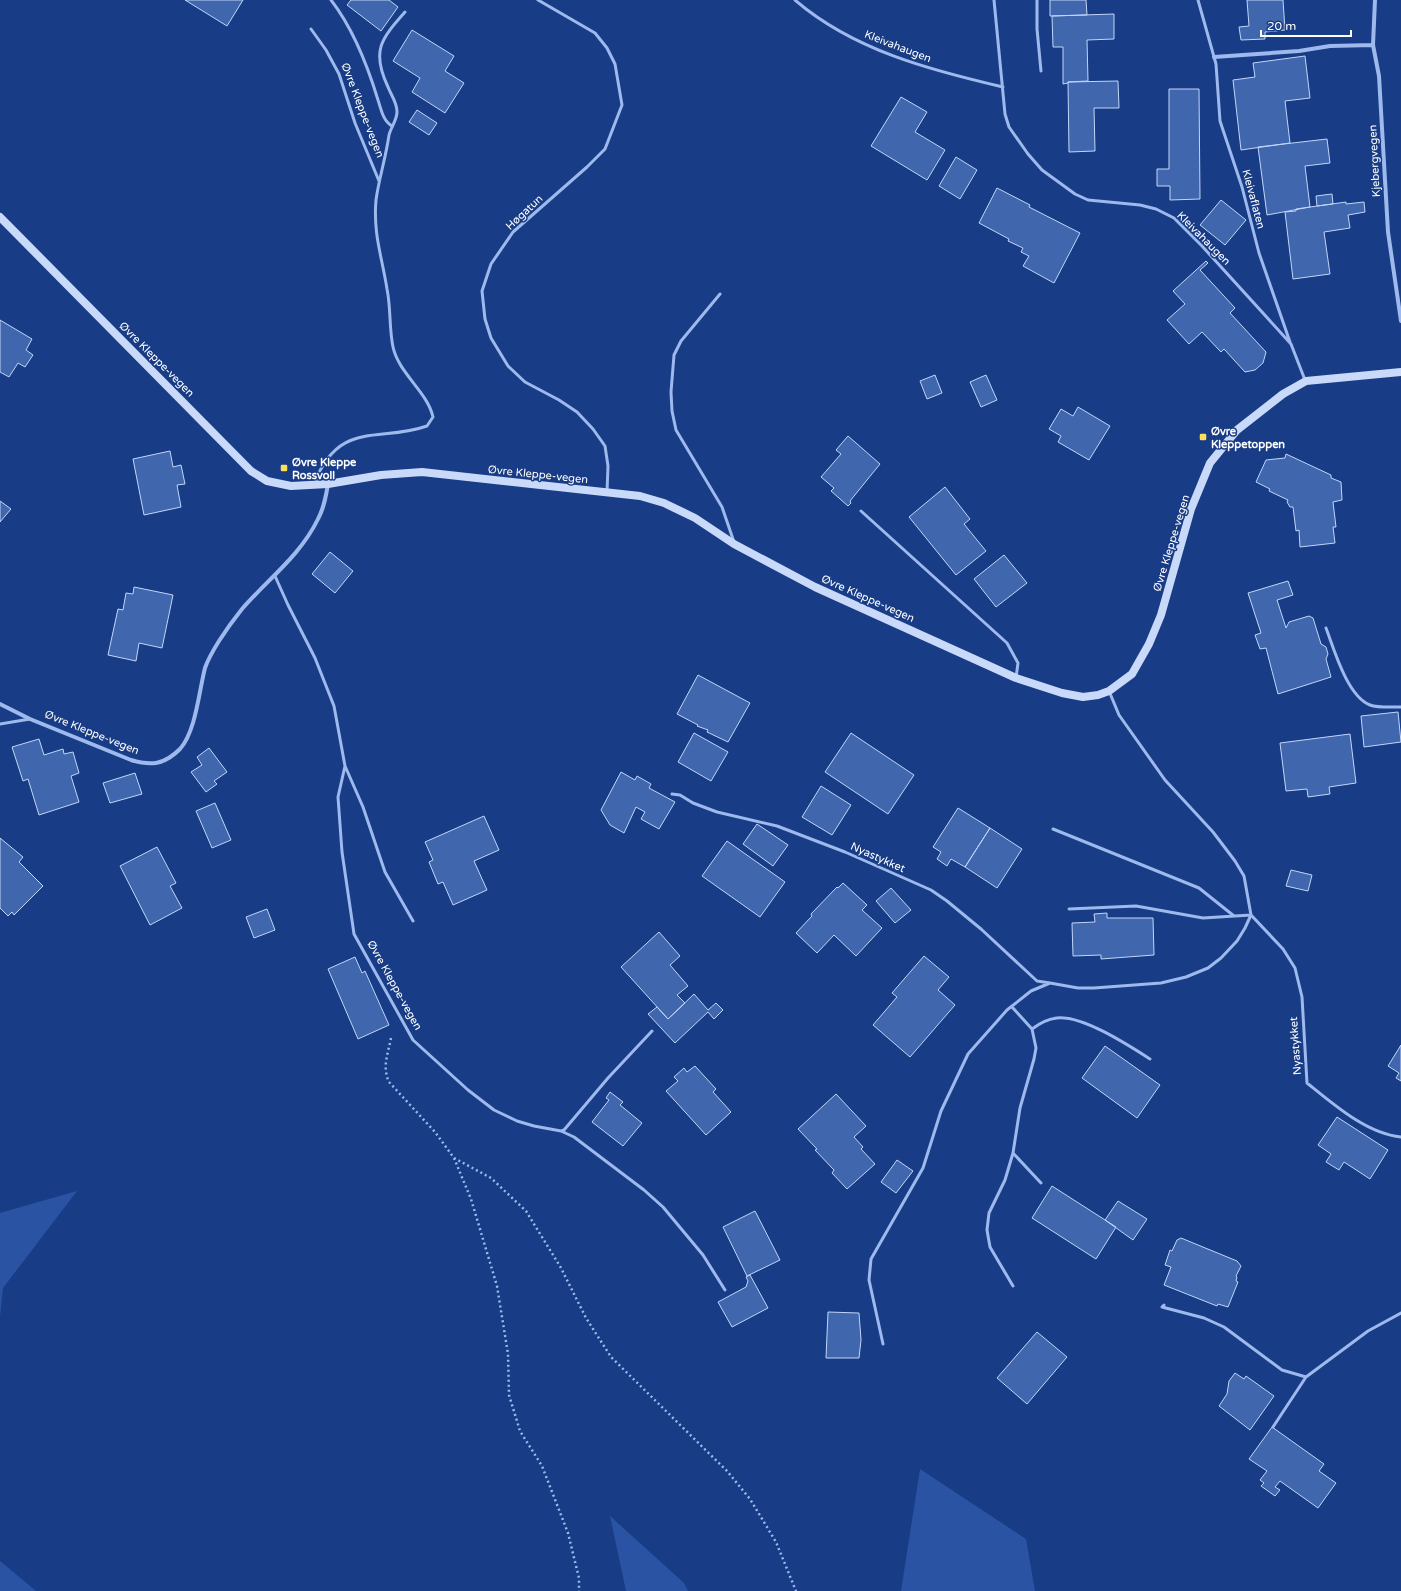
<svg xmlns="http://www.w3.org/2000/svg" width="1401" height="1591" font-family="'Varela Round',sans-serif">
	<rect width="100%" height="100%" fill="#183c85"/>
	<!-- green -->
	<path fill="#2a54a3" d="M77,1191L3,1288L0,1317V1213Z
		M920,1469L1026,1539L1035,1591H901Z
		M610,1516L684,1583L688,1591H626Z
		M0,1561L36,1591H0Z"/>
	<!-- building -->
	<path fill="#4066ae" stroke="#c2d6f9" d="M185,0H243L227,26Z
		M351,0H389L398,7L381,31L347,5Z
		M1050,0H1086L1087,15L1050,16Z
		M1247,0H1283L1285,30L1265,32V39L1241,40L1239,27L1249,26Z
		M1114,14V39L1087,40L1088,81L1068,82V83L1063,84V47H1053L1052,16Z
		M412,30L454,56L445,71L464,83L445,113L412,92L420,78L393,61Z
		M1305,56L1310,98L1285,101L1290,143L1241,150L1233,80L1255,77L1253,63Z
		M1118,81L1119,108H1094L1095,151L1069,152L1068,82Z
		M1169,89H1199L1200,199L1170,200V186H1157V169H1169Z
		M901,97L927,112L915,132L945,150L927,180L871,146Z
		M417,110L437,123L429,135L409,122Z
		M1327,139L1330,163L1305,166L1310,207L1267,215L1258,147Z
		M956,157L977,170L960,199L939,186Z
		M997,188L1030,205L1029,207L1080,233L1054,283L1023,266L1029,256L1021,252L1023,248L1008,241L1009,239L979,223Z
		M1332,194L1333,204L1317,206L1316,196Z
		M1221,200L1246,220L1225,245L1200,225Z
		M1346,202V204L1364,202L1365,212L1348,215L1350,228L1324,232L1330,274L1293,279L1285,212L1296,211V209Z
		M1206,261L1208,263L1200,270L1235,308L1230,313L1266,352L1263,363L1255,370L1245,372L1224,349L1221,352L1202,332L1189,344L1167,320L1185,304L1173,291Z
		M0,320L32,339L26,350L33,355L25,367L18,363L9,377L0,372Z
		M935,375L942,393L927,399L920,381Z
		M986,375L997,400L981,407L970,382Z
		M1078,407L1110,426L1089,460L1058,442L1061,436L1049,429L1061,409L1073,416Z
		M848,436L880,464L850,501L851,503L848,506L831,491L834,488L821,477L841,454L836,450Z
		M170,451L173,467L181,465L185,484L177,485L181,507L144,515L133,459Z
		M1286,454L1331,475V478L1341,482L1342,500L1333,502L1336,527H1333L1335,543L1300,547L1299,530L1296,531L1293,507H1290L1287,502L1288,500L1269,491L1270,489L1256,482L1266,460L1285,458Z
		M945,487L970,519L964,524L986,551L956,575L909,517Z
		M0,501L11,509L0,522Z
		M330,552L353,571L335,593L312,574Z
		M1004,555L1027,583L996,607L974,579Z
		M1288,581L1293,595L1277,600L1286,628L1289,622L1309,616L1313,618L1321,644L1326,647L1328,654L1326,659L1331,677L1278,694L1266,648L1260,649L1255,635L1261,633L1248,593Z
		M134,587L173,595L162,648L139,643L136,661L108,655L118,609L123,610L126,593L133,594Z
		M698,675L750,703L728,742L707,732L708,730L697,726L698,725L677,714Z
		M1398,712L1401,742L1364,747L1361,716Z
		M694,733L728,752L711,781L678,762Z
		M851,733L914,775L888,814L825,772Z
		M1350,734L1356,783L1329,787L1330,794L1308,797L1307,789L1286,791L1280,743Z
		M39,739L44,755L63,749L64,754L73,752L79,773L71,776L79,802L39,815L28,779L23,781L12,747Z
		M209,748L227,772L214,781L217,784L206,792L191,772L202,765L197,757Z
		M621,772L635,780L637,776L651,784L649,788L675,802L659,829L641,819L645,812L636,807L624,833L610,825L601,810Z
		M135,773L142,794L110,803L103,783Z
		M821,786L851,805L832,835L802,817Z
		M215,803L231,840L212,848L196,811Z
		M958,808L990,828L965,867L951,859L947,866L937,859L941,852L933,847Z
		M484,816L499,850L474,861L487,890L453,905L443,882L438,884L429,862L433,860L425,842Z
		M757,824L788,845L773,866L743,844Z
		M990,828L1022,849L997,888L965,867Z
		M0,838L23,857L19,862L43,886L14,915L12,912L8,916L0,908Z
		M727,841L785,882L760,917L702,876Z
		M157,847L176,883L170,886L182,908L150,925L120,866Z
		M1291,870L1312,875L1308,891L1286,886Z
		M843,883L867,905L862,910L882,928L856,956L834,935L817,953L796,933L812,916L811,914L837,887L838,888Z
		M891,888L911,910L895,923L876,901Z
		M267,909L275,930L254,938L246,917Z
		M1107,913V918H1153L1154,955L1101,959V955L1073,956L1072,923L1095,922L1094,914Z
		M659,932L680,956L670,965L688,986L677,995L685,1003L668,1019L621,967Z
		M924,956L949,977L938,990L955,1005L910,1057L873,1025L897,997L892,993Z
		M355,957L362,973L365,971L389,1025L358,1039L328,969Z
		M694,994L708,1010L716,1003L723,1010L714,1019L708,1012L675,1043L648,1014L657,1007L668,1019Z
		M1401,1045V1081L1396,1078L1399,1073L1388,1066Z
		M1105,1046L1160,1085L1137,1118L1082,1078Z
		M695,1066L716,1089L713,1092L731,1112L706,1135L666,1091L678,1081L674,1077L684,1068L687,1072Z
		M610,1092L623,1102L620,1105L642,1123L623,1146L592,1122L609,1100L606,1098Z
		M836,1094L866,1126L854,1137L863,1147L861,1149L875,1164L847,1189L832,1173L834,1170L815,1150L817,1149L798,1129Z
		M1337,1117L1388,1150L1370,1179L1344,1162L1339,1170L1326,1162L1331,1154L1318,1145Z
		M897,1160L913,1171L896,1193L881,1182Z
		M1052,1186L1116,1227L1096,1259L1032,1218Z
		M1118,1201L1147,1219L1133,1240L1105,1220Z
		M755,1211L780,1260L747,1276L723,1227Z
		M1181,1238L1237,1261L1241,1266L1236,1276L1237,1277L1236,1281L1238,1282L1228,1307L1218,1304L1217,1306L1164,1285L1171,1267L1165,1265L1170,1250L1172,1251L1177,1240Z
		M750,1275L768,1308L732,1327L718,1302L746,1287L748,1281L746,1277Z
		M828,1312L859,1313L861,1340L859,1358H826Z
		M1037,1332L1067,1357L1027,1404L997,1378Z
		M1235,1373L1244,1379L1246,1376L1274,1396L1250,1430L1219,1406L1227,1394L1229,1381Z
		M1272,1427L1324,1464L1319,1471L1336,1483L1318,1508L1280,1481L1275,1487L1280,1490L1275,1496L1261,1486L1264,1483L1260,1480L1267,1471L1249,1459Z"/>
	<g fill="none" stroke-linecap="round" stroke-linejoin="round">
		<!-- path -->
		<path stroke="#9db9ed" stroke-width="2.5" stroke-dasharray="2 3" stroke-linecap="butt" d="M391,1038C388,1054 382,1067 389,1082L435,1132L454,1158L471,1199L497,1286L508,1354L509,1395L520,1431L542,1466L568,1533L579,1578V1591
			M454,1158L491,1178L526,1211L561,1268L586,1318L611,1357L727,1471L750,1499L776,1542L796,1591"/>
		<!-- lane -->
		<path stroke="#9db9ed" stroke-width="3" d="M331,0C352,27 368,67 378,100C381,109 383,121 392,126
			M538,0L595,33L607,48L615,64L622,105L605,149L587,167L513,232L491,264L482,291L485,319L491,338L508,366L525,382L559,400L577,412L593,429L605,446L608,466L607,492
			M795,0C853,50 930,70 1003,87
			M994,0L1005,114L1009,127L1028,154L1042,170L1075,194L1088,200L1140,205L1156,209L1174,218L1202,246L1291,344L1305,380
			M1037,0V29L1041,71
			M1198,0L1216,64L1220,121L1242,187L1259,253L1290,342
			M311,29L326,50L339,74L355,123L379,181
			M720,294L681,341L674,355L671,392L672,411L676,430L722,507L734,542
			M314,484C339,419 379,443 427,426L433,417C427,391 399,374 393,347C389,328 391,308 387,289C382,257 373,234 376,200C379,178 386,157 389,135C391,127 397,120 397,112C397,102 391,95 388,87C371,51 381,39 405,12
			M861,511L1007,643L1018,663L1016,678
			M275,576L288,605L315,658L334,706L345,766L338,797L342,852L354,934L413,1040L468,1090L494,1110L517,1121L534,1126L561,1131L574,1137L644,1190L663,1207L703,1255L725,1290
			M1326,628C1334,649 1347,696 1370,705C1378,708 1392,707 1401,707
			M0,724L30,719
			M345,766L363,807L385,872L413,921
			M672,794L680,795L693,803L717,812L777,826L845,852L931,890L947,901L981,929L1037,981L1050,983
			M1053,829L1199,888L1234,916
			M1069,909L1136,906L1203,918L1251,915L1283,949L1295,968L1302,997L1307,1083C1333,1104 1367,1134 1401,1137
			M1012,1007L1032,1029L1036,1048L1034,1059L1020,1108L1013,1153L1041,1183
			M1032,1029C1040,1023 1047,1019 1057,1018C1082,1015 1128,1045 1150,1059
			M561,1131L564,1130L608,1078L652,1031
			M1013,1286L990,1247L987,1230L989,1213L1005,1180L1013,1153
			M1164,1305L1162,1307L1204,1318L1224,1327L1282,1370L1306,1377
			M883,1344L869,1280L871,1259L923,1168L941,1111L968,1054L1007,1010L1031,991L1050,983L1078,988H1094L1161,983L1186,977L1208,968L1221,958L1237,941L1245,928L1251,915L1244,876L1235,861L1213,832L1165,780L1119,715L1109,691
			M1273,1427L1306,1377L1368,1331L1401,1313"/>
		<!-- street -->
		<path stroke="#9db9ed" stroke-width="4" d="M1375,0L1373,45L1379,76L1388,232L1401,321
			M1214,57L1299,51L1330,46L1373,45
			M0,704L30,719L131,760C151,766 164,765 180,749C196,731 199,691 205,668C208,659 214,649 219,641C226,630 234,619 242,609C268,579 300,556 318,519C324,508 326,496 328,484"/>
		<!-- secondary -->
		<path stroke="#c9d9f9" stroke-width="8" d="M0,217L251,471L267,481L291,486L328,484L381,475L422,472L640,496L664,503L695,518L734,544L815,587L1016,678L1062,693L1083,697L1098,695L1109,691L1132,674L1149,644L1161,615L1191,509L1210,463L1237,430L1283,394L1306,381L1401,372"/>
	</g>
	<!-- markers -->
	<g fill="#ffdf58" stroke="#183c85" stroke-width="1.5">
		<rect x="1199" y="433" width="8" height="8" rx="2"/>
		<rect x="280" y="464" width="8" height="8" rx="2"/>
	</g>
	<g text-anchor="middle" stroke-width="3" stroke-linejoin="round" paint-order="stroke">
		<!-- street labels -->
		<g font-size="11" fill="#fff" stroke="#183c85">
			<text transform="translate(898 46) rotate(21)" y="4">Kleivahaugen</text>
			<text transform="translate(363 110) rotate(69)" y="4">Øvre Kleppe-vegen</text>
			<text transform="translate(1374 161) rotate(-93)" y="4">Kjebergvegen</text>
			<text transform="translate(1254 199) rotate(75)" y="4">Kleivaflaten</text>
			<text transform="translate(524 212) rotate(-43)" y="4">Høgatun</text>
			<text transform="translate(1204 238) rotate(45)" y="4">Kleivahaugen</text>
			<text transform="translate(157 359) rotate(45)" y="4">Øvre Kleppe-vegen</text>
			<text transform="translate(538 474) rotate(6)" y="4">Øvre Kleppe-vegen</text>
			<text transform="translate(1171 543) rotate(-73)" y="4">Øvre Kleppe-vegen</text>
			<text transform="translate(868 598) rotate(24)" y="4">Øvre Kleppe-vegen</text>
			<text transform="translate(92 732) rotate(22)" y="4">Øvre Kleppe-vegen</text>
			<text transform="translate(878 857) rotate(24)" y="4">Nyastykket</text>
			<text transform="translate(395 985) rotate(61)" y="4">Øvre Kleppe-vegen</text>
			<text transform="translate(1295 1046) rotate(-94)" y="4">Nyastykket</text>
		</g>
		<!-- poi labels -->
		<g font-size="11" font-weight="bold" fill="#fff" stroke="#183c85" text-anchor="start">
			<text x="1211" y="435">Øvre<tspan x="1211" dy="13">Kleppetoppen</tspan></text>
			<text x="292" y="466">Øvre Kleppe<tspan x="292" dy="13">Rossvoll</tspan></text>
		</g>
	</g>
	<!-- scale -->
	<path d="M1261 30v6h90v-6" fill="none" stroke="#ffffff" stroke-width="2"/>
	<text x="1267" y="30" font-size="12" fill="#ffffff" stroke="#183c85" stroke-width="3" paint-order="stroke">20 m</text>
</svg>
